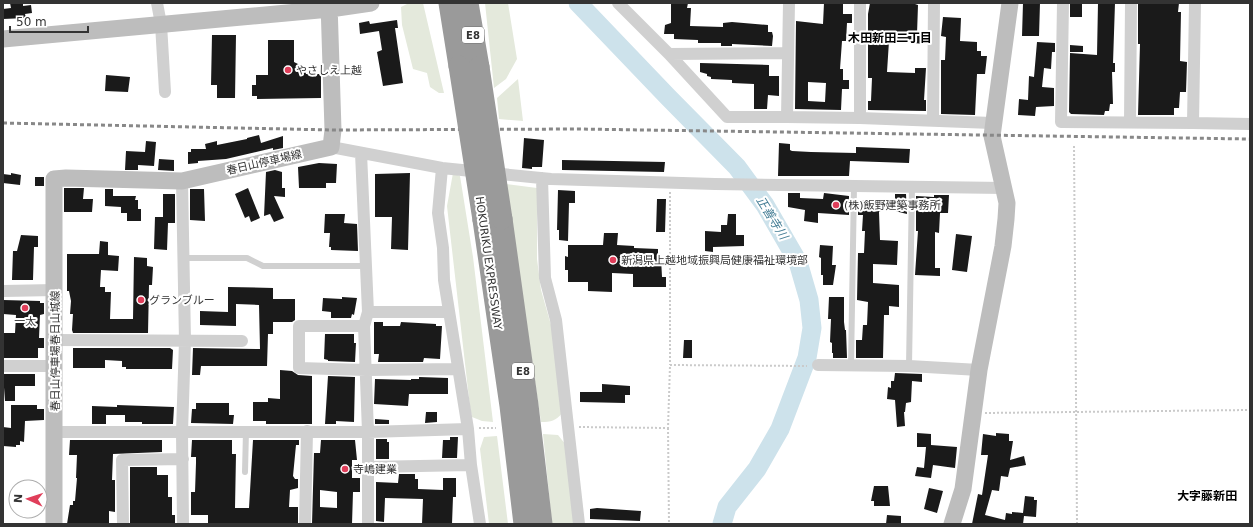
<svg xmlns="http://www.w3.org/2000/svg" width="1253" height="527" font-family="'DejaVu Sans','Noto Sans JP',sans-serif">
	<rect width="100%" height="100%" fill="#fff"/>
	<!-- green -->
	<path fill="#e4e9dc" d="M409,3H423L444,93H439L430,87L427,73L413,69L402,25L401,7Z
		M485,3H508L517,59L506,79L494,88Z
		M518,79L523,121L499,119L497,98Z
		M453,173L460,176L473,257L493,422L482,421L472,417L470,407L447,206Z
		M506,184L537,188V259L541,290L553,332L562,413C556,421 551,422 541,422Z
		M543,434L558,435L566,445L574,524H552Z
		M497,436L508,524H489L480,449L484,437Z"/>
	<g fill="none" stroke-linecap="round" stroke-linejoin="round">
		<!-- river -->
		<path stroke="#cde2eb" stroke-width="19" d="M578,3L668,97L737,167L765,205L798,262L809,300L812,328L807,358L780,429L757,469L727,507L722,524"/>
	</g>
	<!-- building -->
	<path fill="#1a1a1a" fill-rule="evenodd" d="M10,3H23V6L31,5L32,13L25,14L26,18L3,19V9L11,8Z
		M671,3H688L687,8H691L690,26L723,27V23L732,22L768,25V32H772L773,36L772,46L732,44V46H721V43H698V40L674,39V34H664L665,25L671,23Z
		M824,3H843V14H852V23H847L846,41H842L840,69H843V80H849V89H842L841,110L795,109L796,21L823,24ZM808,82L826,83L825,102L808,101Z
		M870,3H912L918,5L917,34L925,35V44L889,41L887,72L915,73V68H926L924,100H926V111L868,110V101H871L872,78H868V14Z
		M1023,3H1040L1039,36H1022Z
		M1070,3H1082V17H1070Z
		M1098,3H1115L1113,63H1115V72H1112L1113,104H1110L1109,111H1105L1104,115L1071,114L1069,112L1070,53L1097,55Z
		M1138,3H1179L1178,12H1181L1180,61L1187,62L1186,92H1180L1179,108H1174V115H1138L1140,44H1138Z
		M943,17L961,18L960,41L977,42V51H981V56H987L985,74H977L975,115L941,114V60H945L946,37L941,36Z
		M397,20L398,28H395L403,83L383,86L377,52L382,50L379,31L360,34L359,23L369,21L370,24Z
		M212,35H236L235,98H217V85H211Z
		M268,40H294V62L304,67L306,74H321V98L257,99V96H252V85H256V75H268Z
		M1037,42L1055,43V52H1052L1051,69L1044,68L1042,87L1054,88V106L1036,107L1035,116L1018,115L1019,99L1028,100L1029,76L1034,77Z
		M1070,45L1083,46V52H1070Z
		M700,63L769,65V76H779V96L768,95L767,109H754V84L732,83V80L711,79V77L707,76V74L700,72Z
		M106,75L130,77L128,92L105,91Z
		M259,135L261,143L283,136V148L273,150V148L226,159L198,161V163L188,164V152H191V149H206L205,144L217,141V145L247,139V138Z
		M524,138L544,140L542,167H532V169L522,168Z
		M146,141L156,142L154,166L138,165V170H125L126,151L145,152Z
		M779,143L790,144V150L792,151L811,152L856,153V147L910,149L909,163L850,161L849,176H778Z
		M159,159L174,160V171L158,170Z
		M562,160L665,162L664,172L562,170Z
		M319,163L337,164L336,183H326V188H299L298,167Z
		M275,170L282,172V188H285V197L274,196L284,218L274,222L270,214L264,216L266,172Z
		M11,173L21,175L20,185L3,183V174L11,175Z
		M410,173L408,250L391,249L392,217H375V174Z
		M35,177H44V186H35Z
		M64,188H84L83,199H93L92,212H64Z
		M248,188L260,218L251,222L249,216L245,218L235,194Z
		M105,189H113V196H136L135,200H138V209H141V221H127V213H121V207L105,206Z
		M190,189H204L205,221L190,220Z
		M558,190L575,191V203H569L568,241L559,240V230H557Z
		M788,193H800V198L823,199L824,193L849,196V215L818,213V223L804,221L805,210L788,207Z
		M163,194H175V223H168L167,250L154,249L155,217H163Z
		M895,194H906L907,214L895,211Z
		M934,195H949L948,213H940L939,233L935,232V268H940V276L915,275L918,231H916V196L934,197Z
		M657,199H666L665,232H656Z
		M858,200L878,201V204H883V212H879L880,240L898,241L897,265L873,264V283L899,285V307L889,306V315H884L883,358H856V340H862L863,325H867L868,302L857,300L858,253H864L865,231H862L863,215H858Z
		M325,214H345L344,223L357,224L358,251L331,250V247H329L330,233H324Z
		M728,214H736V235H744V246L713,247V252L705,251V231L721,232V225H727Z
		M604,233H618L617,245L634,246V248L658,249V258H661L662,277H666V287H633V274L612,273V292L588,291V282H568V270H565V256L568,257V245H603Z
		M956,234L972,236L967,272L952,270Z
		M21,235L38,236V247H34L33,280H12L13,251H17Z
		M100,241L108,242V255L119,256L118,271L101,270L100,287H105V292H111L110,319H133L134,257L147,258V266L153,267L152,285H149L148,333H73L72,330L73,314H70L71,301L69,291H67V254H99Z
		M820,245L833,246L832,265H836L833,285H823V275H821V258L819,257Z
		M228,287L273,288V299H295V320L292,322H273V334H268L267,366H201L200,375H192L193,348L260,349L259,305L236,304V326L200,325V311L228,312Z
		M342,297L357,298L354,315L352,314L351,318H331V312L322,311L323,298L342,299Z
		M829,297H844V322L845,330H846L847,358H833V353H832V343L830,342L831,319H828Z
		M3,300L40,301V303H44V314L40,315L39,338H44V348H38V358H3V333H15L16,315L3,314Z
		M374,322H383V326H400L401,322L436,324V326H442L440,359L424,358L423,362H378L379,354H374Z
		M325,334H354V343H356L355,362L328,361V360L324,359Z
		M684,340H692V358H683Z
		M73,348H170L173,350L172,369H126V367H122V361L105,360V368H73Z
		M280,370L292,371L298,375L312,376V424H266V421H253V402H268V398L280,399Z
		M895,373L922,374V382L912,381L911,402L906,403L905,412H904L905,426L897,427L895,400L887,399L888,387L891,388V381H894Z
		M3,374H35V386H15V401H5Z
		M328,376L355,377L354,422L336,421V424H325Z
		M419,377L448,378V394H409L408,406L374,404L375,379L411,380V379H419Z
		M602,384L630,386V395H625V403L580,402V392H602Z
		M196,403H229V415H234L233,424L191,423L192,409H196Z
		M11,405H37V409H44V420L25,421L24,442L20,441V445H16V447L3,446V427L11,428Z
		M117,405L174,407L173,424H142V422H125V415H106V424H92V406L117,407Z
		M426,412H437V422L425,423Z
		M375,419L389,420V424H375Z
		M917,433L931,434V445L957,447L955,468L933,465L931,478L915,476L917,467L924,468L926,447H917Z
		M996,433L1009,434V441H1013L1010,460L1024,456L1026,465L1010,468L1008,477L1001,476L999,491L992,490L985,515L1005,520L1006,513L1012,514V512L1023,513L1025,496L1034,497V500H1037L1036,517L1024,516L1023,524H972L978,494L982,495L988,455H981L983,434L996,436Z
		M450,437H458L457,458H442L443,440H450Z
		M376,439H387V442H389V459H376Z
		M70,440H162V452L113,454L112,480H115V512L109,511V524H67L70,505H73V501H75L77,478H76L77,455H69Z
		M192,440H232V454H236L235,508H249L253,440H299V445H296L293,476L295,479H298V488L290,490L289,507H298V524H208V515H191V492H195L196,463V457H191Z
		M321,440H355L357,460H352V478H360V492H353L352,524H312L314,453H320ZM320,490L337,492V508L320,507Z
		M130,467H157V475H168V497H172V515H175V523L130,524Z
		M399,474H415V479H418V489L443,490V478H456V497H453L452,524H422L423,499L385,498L384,522L376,521V482L398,483Z
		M874,486H888L890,506H874V501H871Z
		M929,488L943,491L937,513L924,509Z
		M597,508L641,511L640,521L590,519V509Z
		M887,515L901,516V524H886Z"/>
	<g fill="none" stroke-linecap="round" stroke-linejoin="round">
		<!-- path -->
		<path stroke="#cacaca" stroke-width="2" stroke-dasharray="2 2" stroke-linecap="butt" d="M1074,146L1077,524
			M670,192V365
			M985,413L1250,410
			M579,427L668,428L670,365L807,366
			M479,428H496
			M668,428L669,524"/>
		<!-- lane -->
		<path stroke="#d0d0d0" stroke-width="6" d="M184,258H247L263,266H366
			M851,366L854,186
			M909,366L912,187
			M245,472L246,431"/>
		<!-- street -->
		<path stroke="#d0d0d0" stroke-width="12" d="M157,3L161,24L165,92
			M618,3L669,54
			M1063,3L1061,122L1193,123L1195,3
			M787,53L669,54L727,117H787L789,3
			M787,117L860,118V3
			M860,118L992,123
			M933,120L934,3
			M1130,122L1131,3
			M1193,123L1250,124
			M331,147L442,168L551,179L715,184L1004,188
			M361,153L368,312L364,326L368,432V524
			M442,168L438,213L443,248L444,280L468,429L471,465L480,524
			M542,178L545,278L556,320L579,524
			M182,181L185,341L182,432L183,524
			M3,291L55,290
			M368,312H449
			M364,326H299V368L366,370L458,369
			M55,340L242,341
			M818,365L909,366L979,370
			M3,366H55
			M55,432H368L468,429
			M368,467L471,465
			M123,524L122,460L183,459
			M305,524L307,431"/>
		<!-- secondary -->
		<path stroke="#bdbdbd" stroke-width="17" d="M3,39L330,9L371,3
			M54,524V179L66,178L182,181L331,147L333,130L329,3
			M952,524L963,489L979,370L1003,246L1006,219L1007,203L992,136L1010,3"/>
		<!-- highway -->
		<path stroke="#9a9a9a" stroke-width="21" d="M449,3L459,66
			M468,3L479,67
			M502,219L528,405L542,524
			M483,220L510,406L524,524"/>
		<!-- rail -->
		<path stroke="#888" stroke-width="3" stroke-dasharray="4 3" stroke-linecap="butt" d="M3,123L333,130L578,129L1250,139"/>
		<!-- highway-bridge -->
		<path stroke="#9a9a9a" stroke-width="21" d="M459,66L483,220
			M479,67L502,219"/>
	</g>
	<!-- markers -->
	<g fill="#e03e5a" stroke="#fff" stroke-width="1.5">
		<circle cx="288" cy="70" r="4"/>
		<circle cx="836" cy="205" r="4"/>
		<circle cx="613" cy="260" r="4"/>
		<circle cx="141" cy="300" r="4"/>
		<circle cx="25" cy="308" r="4"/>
		<circle cx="345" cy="469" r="4"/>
	</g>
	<g text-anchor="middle" stroke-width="4" stroke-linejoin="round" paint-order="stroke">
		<!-- shield labels -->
		<g fill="#fff" stroke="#707070" stroke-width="1">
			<rect x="462" y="27" width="22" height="16" rx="3"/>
			<rect x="512" y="363" width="22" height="16" rx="3"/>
		</g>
		<g font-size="10" font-weight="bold" fill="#333">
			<text x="473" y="39">E8</text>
			<text x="523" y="375">E8</text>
		</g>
		<!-- poi labels -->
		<g font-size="11" fill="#333" stroke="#fff" text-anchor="start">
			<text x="296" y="74">やさしえ上越</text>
			<text x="844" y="209">(株)飯野建築事務所</text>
			<text x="621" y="264">新潟県上越地域振興局健康福祉環境部</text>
			<text x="149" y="304">グランブルー</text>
			<text x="25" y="325" text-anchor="middle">一太</text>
			<text x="353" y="473">寺嶋建業</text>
		</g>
		<!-- street labels -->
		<g font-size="11" fill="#333" stroke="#fff">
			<text transform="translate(264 162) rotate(-13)" y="4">春日山停車場線</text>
			<text transform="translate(489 263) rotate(82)" y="4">HOKURIKU EXPRESSWAY</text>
			<text transform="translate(55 351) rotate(-90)" y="4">春日山停車場春日山城線</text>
		</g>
		<!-- neighbourhood labels -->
		<g font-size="12" font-weight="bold" fill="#000" stroke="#fff">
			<text x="890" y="42">木田新田二丁目</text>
			<text x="1207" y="500">大字藤新田</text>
		</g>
		<!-- water labels -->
		<g font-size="12" font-style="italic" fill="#427c94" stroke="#fff">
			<text transform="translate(772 218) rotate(58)" y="4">正善寺川</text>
		</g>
	</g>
	<!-- border -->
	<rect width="1253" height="527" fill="none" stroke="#333333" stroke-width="8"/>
	<!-- north arrow -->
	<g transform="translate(28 499) rotate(273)"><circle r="19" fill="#ffffff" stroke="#adadad"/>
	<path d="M0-3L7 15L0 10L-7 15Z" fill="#e03e5a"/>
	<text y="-6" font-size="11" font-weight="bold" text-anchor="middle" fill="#333333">N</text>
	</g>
	<!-- scale -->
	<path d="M10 26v6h78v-6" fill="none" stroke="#333333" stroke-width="2"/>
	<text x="16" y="26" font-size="12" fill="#333333" stroke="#ffffff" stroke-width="3" paint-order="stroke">50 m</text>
</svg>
